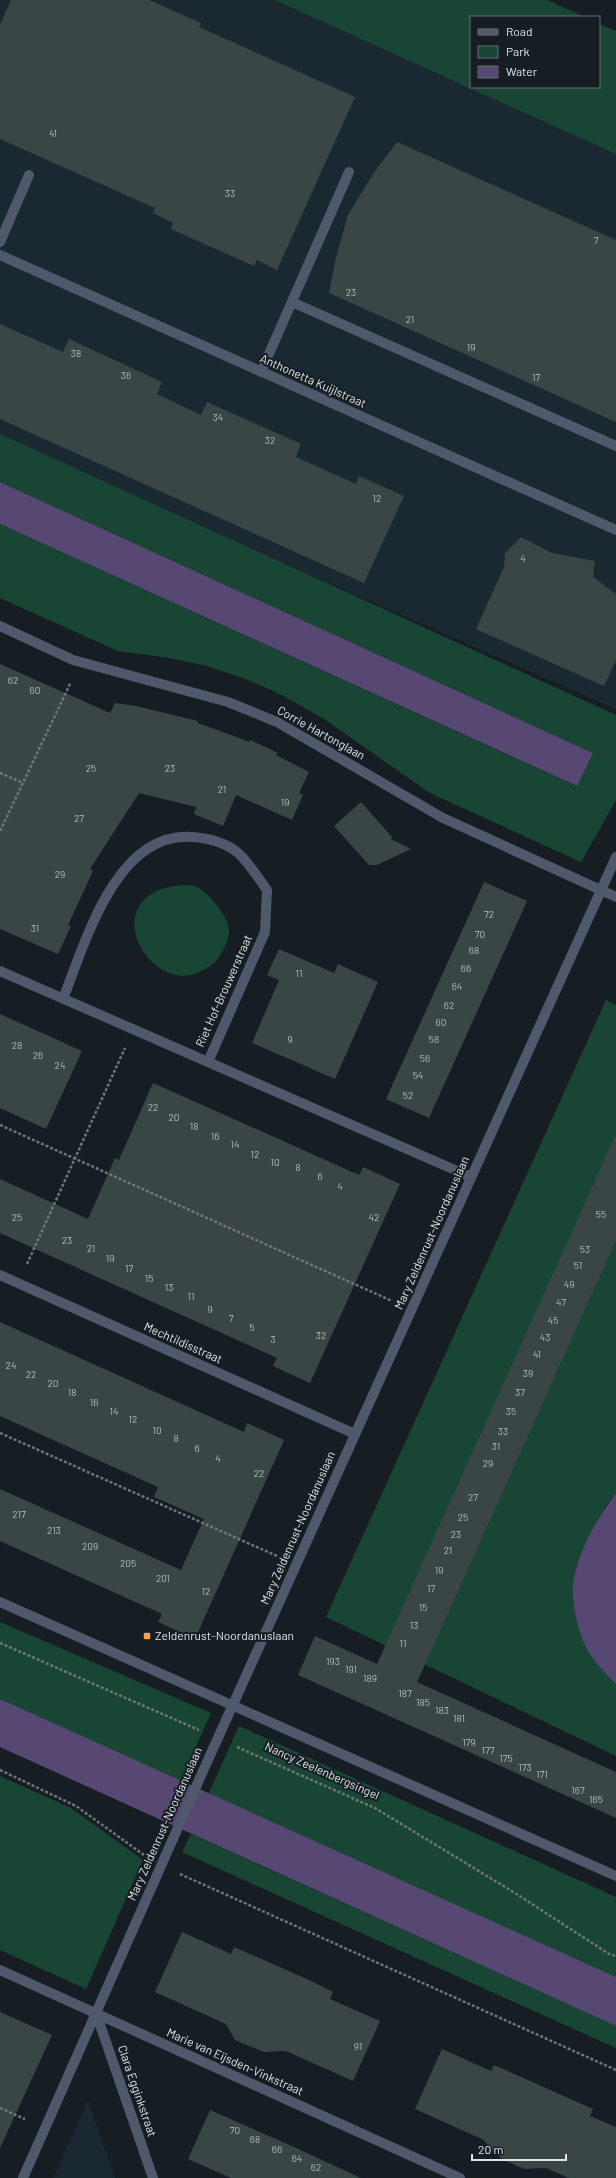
<svg xmlns="http://www.w3.org/2000/svg" width="616" height="2178" font-family="Barlow,sans-serif">
	<rect width="100%" height="100%" fill="#161e23"/>
	<!-- built -->
	<path fill="#1a2931" d="M0,0H330L471,87L616,142V709L0,439Z
		M88,2101L115,2178H53Z"/>
	<!-- green -->
	<path fill="#194634" d="M275,0H547L585,17H471V87H599V24L616,31V154Z
		M0,434L616,715V800L581,862L430,793L324,719L282,695L246,679L207,666L170,658L118,651L0,598V524L576,786L593,753L0,482Z
		M173,886C179,886 191,884 197,887C209,893 228,916 229,930C230,937 224,949 220,955C217,962 211,965 205,969C160,999 105,921 153,893C158,889 167,888 173,886Z
		M606,1000L616,1005V1493L605,1507L584,1550L573,1584L601,1668L616,1684V1756L326,1617Z
		M0,1622L211,1713L180,1782L0,1699Z
		M239,1726L616,1897V1977L208,1795Z
		M0,1776L71,1808L143,1860L86,1989L0,1950Z
		M191,1834L616,2026V2048L182,1852Z"/>
	<!-- water -->
	<path fill="#564773" d="M0,482L593,753L577,786L0,524Z
		M616,1493V1684C604,1672 591,1659 584,1643C578,1630 571,1598 573,1583C578,1552 597,1518 616,1493Z
		M0,1699L616,1977V2026L0,1747Z"/>
	<!-- building -->
	<path fill="#3a4646" d="M11,0H149L201,23L199,27L355,97L277,270L257,260L254,266L171,229L173,223L153,213L155,208L0,139V25Z
		M397,142L616,240V422L329,293L336,257L348,215L375,171Z
		M0,324L63,352L69,339L162,382L157,394L201,415L207,402L301,444L296,457L356,484L359,476L404,496L364,583L0,419Z
		M521,537L552,553L595,561L593,577L616,594V660L604,686L476,629L504,567L505,553Z
		M0,664L110,713L115,703L136,706L198,721V723L250,742V740L278,753L276,755L309,772L299,793L303,795L292,820L236,795L223,826L194,814L196,807L139,793L90,869L93,871L68,925L71,926L58,954L0,929Z
		M361,802L392,837L391,839L411,849L377,865H369L334,826Z
		M484,882L527,901L429,1118L386,1099Z
		M279,949L334,973L338,964L378,982L335,1079L252,1043L279,980L267,975Z
		M0,1014L82,1051L46,1129L0,1108Z
		M153,1083L359,1175L363,1167L400,1184L310,1383L273,1366L277,1358L0,1233V1179L88,1219L115,1158L119,1160Z
		M616,1134V1240L417,1682L616,1772V1818L298,1675L315,1636L377,1664Z
		M0,1322L244,1432L247,1423L284,1440L195,1639L158,1622L162,1614L0,1541V1489L181,1570L204,1519L154,1497L158,1487L0,1416Z
		M182,1932L231,1954L234,1947L309,1980L333,1992L330,1999L380,2021L353,2081L286,2051L264,2052L235,2040L226,2024L155,1992Z
		M0,2012L52,2035L0,2148Z
		M442,2049L491,2071L494,2065L593,2109L590,2116L616,2127V2178H569L546,2168L524,2169L504,2160L490,2149L484,2140L415,2109Z
		M210,2110L294,2147L361,2178H231L188,2159Z"/>
	<g fill="none" stroke-linecap="round" stroke-linejoin="round">
		<!-- path -->
		<path stroke="#6f767a" stroke-width="2.5" stroke-dasharray="3 2" stroke-linecap="butt" d="M0,773L23,783
			M0,831L71,682
			M0,1125L392,1301
			M27,1264L125,1048
			M0,1433L277,1556
			M0,1643L199,1730
			M237,1747L375,1808L515,1893L609,1954L616,1956
			M0,1770L76,1806L144,1855
			M180,1874L616,2070
			M0,2108L25,2119"/>
		<!-- minor -->
		<path stroke="#50596c" stroke-width="10" d="M0,242L29,175
			M0,255L616,530
			M292,302L616,446
			M261,372L349,172
			M0,626L73,660L228,702L277,722L443,818L616,897
			M0,971L471,1177
			M63,999C85,943 116,831 192,837C208,838 224,842 237,852C247,860 259,879 267,890L265,932L208,1062
			M0,1275L355,1434
			M0,1602L616,1876
			M0,1970L460,2178
			M96,2013L153,2178
			M23,2178L203,1771L616,857"/>
	</g>
	<!-- markers -->
	<rect fill="#f7a149" stroke="#161e23" stroke-width="1.5" x="143" y="1632" width="8" height="8" rx="2"/>
	<g text-anchor="middle" stroke-width="4" stroke-linejoin="round" paint-order="stroke">
		<!-- number labels -->
		<g font-size="10" fill="#b5bcbf">
			<text x="53" y="137">41</text>
			<text x="230" y="197">33</text>
			<text x="596" y="244">7</text>
			<text x="351" y="296">23</text>
			<text x="410" y="323">21</text>
			<text x="471" y="351">19</text>
			<text x="76" y="357">38</text>
			<text x="126" y="379">36</text>
			<text x="536" y="381">17</text>
			<text x="218" y="421">34</text>
			<text x="270" y="444">32</text>
			<text x="377" y="502">12</text>
			<text x="523" y="562">4</text>
			<text x="13" y="684">62</text>
			<text x="35" y="694">60</text>
			<text x="91" y="772">25</text>
			<text x="170" y="772">23</text>
			<text x="222" y="793">21</text>
			<text x="285" y="806">19</text>
			<text x="79" y="822">27</text>
			<text x="60" y="878">29</text>
			<text x="489" y="918">72</text>
			<text x="35" y="932">31</text>
			<text x="480" y="938">70</text>
			<text x="474" y="954">68</text>
			<text x="466" y="972">66</text>
			<text x="299" y="977">11</text>
			<text x="457" y="990">64</text>
			<text x="449" y="1009">62</text>
			<text x="441" y="1026">60</text>
			<text x="290" y="1043">9</text>
			<text x="434" y="1043">58</text>
			<text x="17" y="1049">28</text>
			<text x="38" y="1059">26</text>
			<text x="425" y="1062">56</text>
			<text x="60" y="1069">24</text>
			<text x="418" y="1079">54</text>
			<text x="408" y="1099">52</text>
			<text x="153" y="1111">22</text>
			<text x="174" y="1121">20</text>
			<text x="194" y="1130">18</text>
			<text x="215" y="1140">16</text>
			<text x="235" y="1148">14</text>
			<text x="255" y="1158">12</text>
			<text x="275" y="1166">10</text>
			<text x="298" y="1171">8</text>
			<text x="320" y="1180">6</text>
			<text x="340" y="1190">4</text>
			<text x="601" y="1218">55</text>
			<text x="17" y="1221">25</text>
			<text x="374" y="1221">42</text>
			<text x="67" y="1244">23</text>
			<text x="91" y="1252">21</text>
			<text x="585" y="1253">53</text>
			<text x="110" y="1262">19</text>
			<text x="578" y="1269">51</text>
			<text x="129" y="1272">17</text>
			<text x="149" y="1282">15</text>
			<text x="569" y="1288">49</text>
			<text x="169" y="1291">13</text>
			<text x="191" y="1300">11</text>
			<text x="561" y="1306">47</text>
			<text x="210" y="1313">9</text>
			<text x="231" y="1322">7</text>
			<text x="553" y="1324">45</text>
			<text x="252" y="1331">5</text>
			<text x="321" y="1339">32</text>
			<text x="545" y="1341">43</text>
			<text x="273" y="1343">3</text>
			<text x="537" y="1358">41</text>
			<text x="11" y="1369">24</text>
			<text x="528" y="1377">39</text>
			<text x="31" y="1378">22</text>
			<text x="53" y="1387">20</text>
			<text x="72" y="1396">18</text>
			<text x="520" y="1396">37</text>
			<text x="94" y="1406">16</text>
			<text x="114" y="1415">14</text>
			<text x="511" y="1415">35</text>
			<text x="133" y="1423">12</text>
			<text x="157" y="1434">10</text>
			<text x="503" y="1435">33</text>
			<text x="176" y="1442">8</text>
			<text x="496" y="1450">31</text>
			<text x="197" y="1452">6</text>
			<text x="218" y="1462">4</text>
			<text x="488" y="1467">29</text>
			<text x="259" y="1477">22</text>
			<text x="473" y="1501">27</text>
			<text x="19" y="1518">217</text>
			<text x="463" y="1521">25</text>
			<text x="54" y="1534">213</text>
			<text x="456" y="1538">23</text>
			<text x="90" y="1550">209</text>
			<text x="448" y="1554">21</text>
			<text x="128" y="1567">205</text>
			<text x="439" y="1574">19</text>
			<text x="163" y="1582">201</text>
			<text x="431" y="1592">17</text>
			<text x="206" y="1595">12</text>
			<text x="423" y="1611">15</text>
			<text x="414" y="1629">13</text>
			<text x="403" y="1647">11</text>
			<text x="333" y="1665">193</text>
			<text x="351" y="1673">191</text>
			<text x="370" y="1682">189</text>
			<text x="405" y="1697">187</text>
			<text x="423" y="1706">185</text>
			<text x="442" y="1714">183</text>
			<text x="459" y="1722">181</text>
			<text x="469" y="1746">179</text>
			<text x="488" y="1754">177</text>
			<text x="506" y="1762">175</text>
			<text x="525" y="1771">173</text>
			<text x="542" y="1778">171</text>
			<text x="578" y="1794">167</text>
			<text x="596" y="1803">165</text>
			<text x="358" y="2050">91</text>
			<text x="235" y="2134">70</text>
			<text x="255" y="2143">68</text>
			<text x="277" y="2153">66</text>
			<text x="297" y="2162">64</text>
			<text x="316" y="2171">62</text>
		</g>
		<!-- street labels -->
		<g font-size="12" fill="#dee4e7" stroke="#161e23">
			<text transform="translate(313 381) rotate(24)" y="4">Anthonetta Kuijlstraat</text>
			<text transform="translate(321 733) rotate(29)" y="4">Corrie Hartonglaan</text>
			<text transform="translate(224 991) rotate(-66)" y="4">Riet Hof-Brouwerstraat</text>
			<text transform="translate(432 1233) rotate(-66)" y="4">Mary Zeldenrust-Noordanuslaan</text>
			<text transform="translate(183 1343) rotate(24)" y="4">Mechtildisstraat</text>
			<text transform="translate(298 1528) rotate(-66)" y="4">Mary Zeldenrust-Noordanuslaan</text>
			<text transform="translate(322 1771) rotate(24)" y="4">Nancy Zeelenbergsingel</text>
			<text transform="translate(165 1824) rotate(-66)" y="4">Mary Zeldenrust-Noordanuslaan</text>
			<text transform="translate(235 2062) rotate(24)" y="4">Marie van Eijsden-Vinkstraat</text>
			<text transform="translate(137 2091) rotate(71)" y="4">Clara Egginkstraat</text>
		</g>
		<!-- poi labels -->
		<g font-size="12" fill="#dee4e7" stroke="#161e23" text-anchor="start">
			<text x="155" y="1640">Zeldenrust-Noordanuslaan</text>
		</g>
	</g>
	<!-- legend -->
	<rect x="470" y="16" width="130" height="72" fill="#161e23" stroke="#666d71"/>
	<rect x="478" y="29" width="20" height="6" fill="#50596c" stroke="#666d71"/>
	<text x="506" y="36" font-size="12" fill="#dee4e7">Road</text>
	<rect x="478" y="46" width="20" height="12" fill="#194634" stroke="#666d71"/>
	<text x="506" y="56" font-size="12" fill="#dee4e7">Park</text>
	<rect x="478" y="66" width="20" height="12" fill="#564773" stroke="#666d71"/>
	<text x="506" y="76" font-size="12" fill="#dee4e7">Water</text>
	<!-- scale -->
	<path d="M472 2154v6h94v-6" fill="none" stroke="#dee4e7" stroke-width="2"/>
	<text x="478" y="2154" font-size="12" fill="#dee4e7" stroke="#161e23" stroke-width="3" paint-order="stroke">20 m</text>
</svg>
